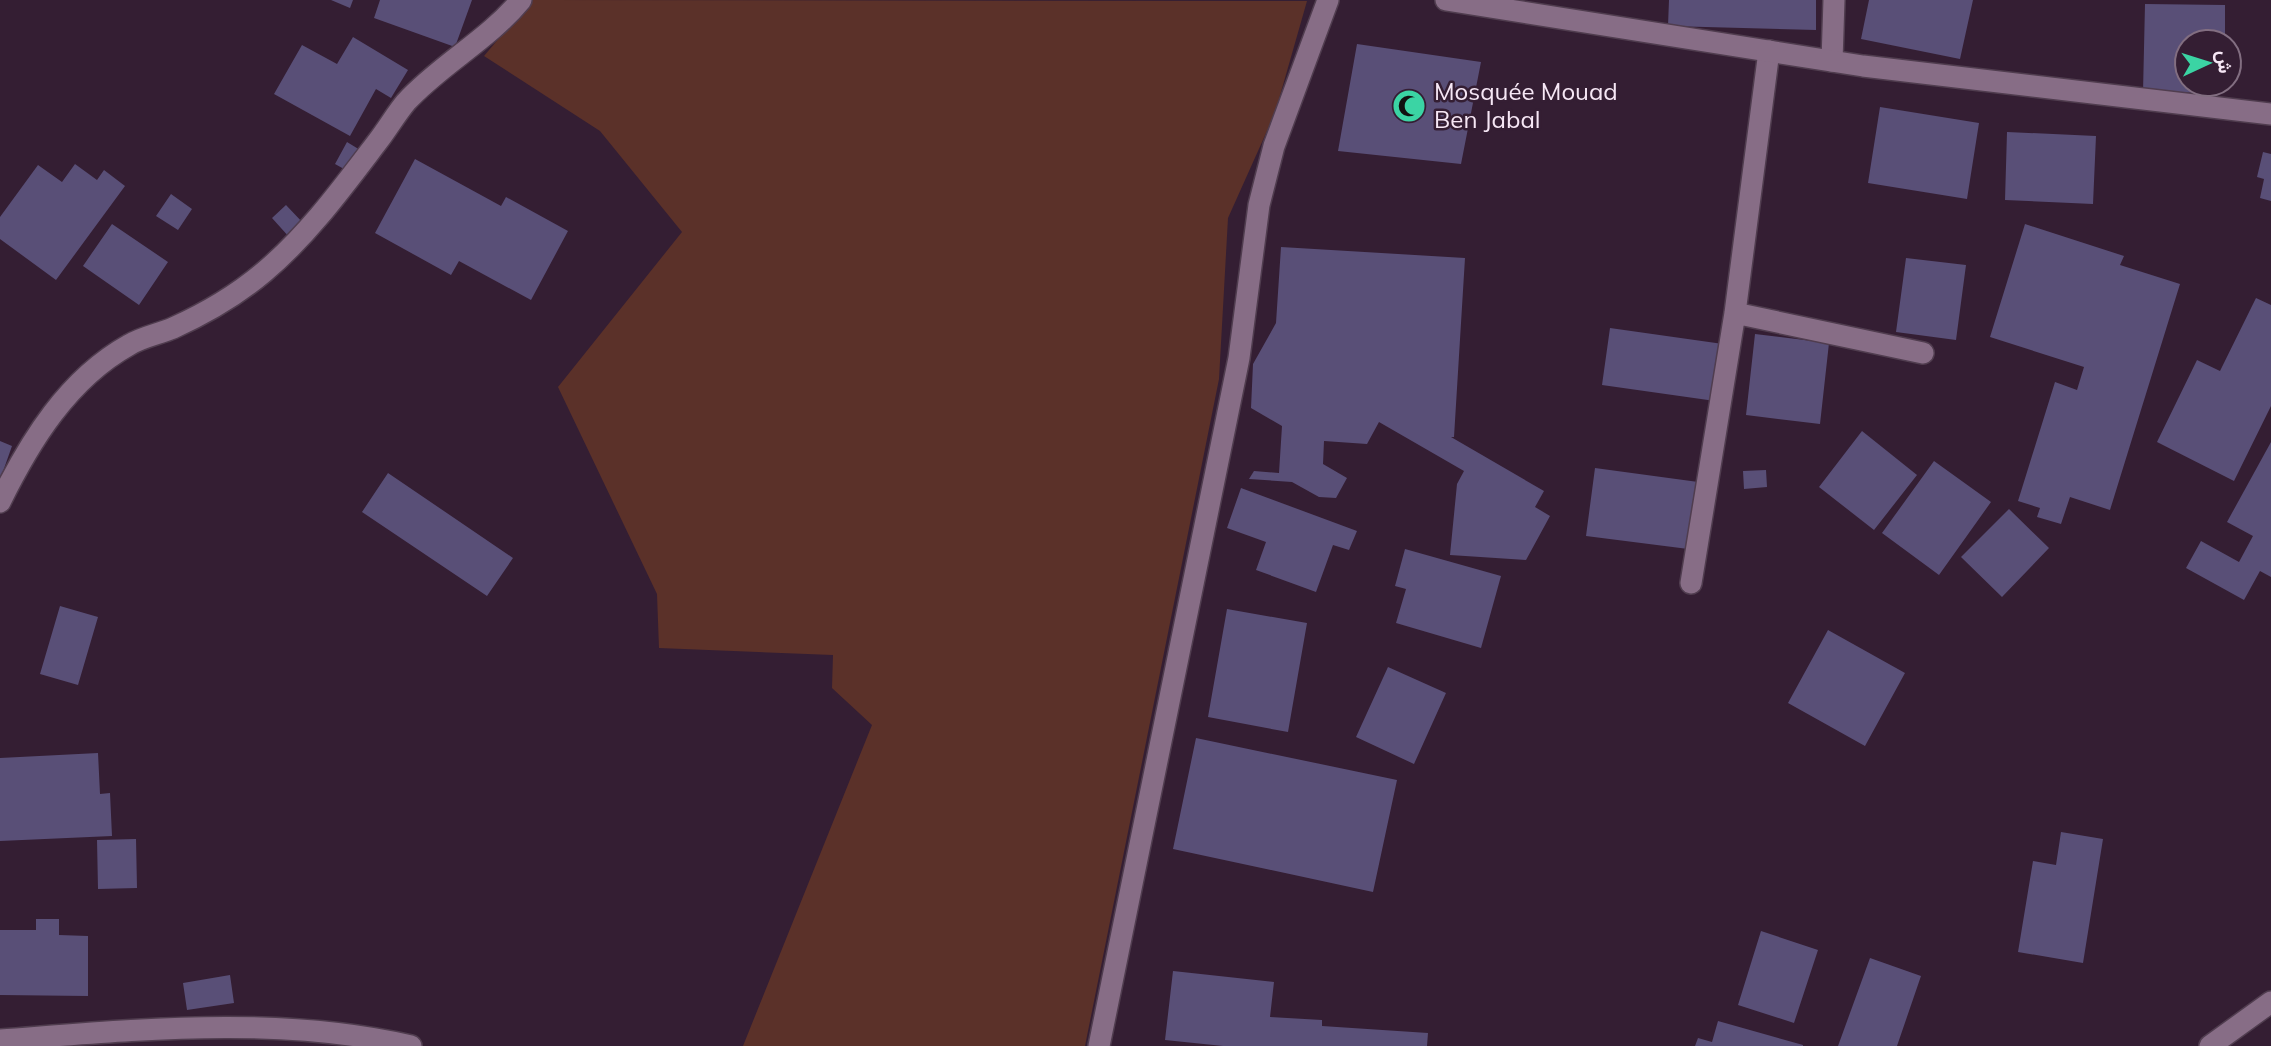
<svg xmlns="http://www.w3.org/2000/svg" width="2271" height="1046" font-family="Mulish,Vazirmatn,sans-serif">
	<rect width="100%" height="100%" fill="#341e33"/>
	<!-- green -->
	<path fill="#5b3129" d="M531,0L1307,1L1275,113L1228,218L1219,379L1085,1046H743L872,725L832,688L833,655L659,648L657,594L558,387L682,232L600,131L484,56Z"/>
	<!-- building -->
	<path fill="#594f77" d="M331,0H353L350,8Z
		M380,0H472L455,47L374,18Z
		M1669,0H1816V30L1668,26Z
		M1869,0H1973L1960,59L1861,39Z
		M2145,4L2225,5V42H2187V84H2224V93L2143,92Z
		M353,37L408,70L391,98L376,89L350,136L274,94L302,45L337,64Z
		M1357,44L1481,62L1461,164L1338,151Z
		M1880,107L1979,123L1967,199L1868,183Z
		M2007,132L2096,136L2093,204L2005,200Z
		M347,142L365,153L353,174L335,164Z
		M2263,152L2271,154V201L2260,198L2264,179L2257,177Z
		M415,159L501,206L506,197L568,231L531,300L459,261L451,275L375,233Z
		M75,164L97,180L104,170L125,186L56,280L0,239V217L38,165L62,182Z
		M171,194L192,209L178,230L156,216Z
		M286,205L304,224L290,238L272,218Z
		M112,224L168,262L139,305L83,266Z
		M2025,224L2124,256L2120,265L2180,284L2110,510L2070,497L2061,524L2037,517L2040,508L2018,501L2055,382L2077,390L2084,367L1990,337Z
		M1281,247L1465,258L1454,437H1451L1544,491L1535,507L1550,516L1526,560L1450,555L1457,484L1464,471L1379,422L1367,444L1324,441L1323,464L1347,478L1336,498L1319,497L1292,482L1249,479L1254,471L1279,473L1282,426L1251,408L1253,364L1276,323Z
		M1906,258L1966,265L1956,340L1896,332Z
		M2256,298L2271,305V406L2234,481L2157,442L2197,360L2220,371Z
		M1610,328L1723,344L1715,401L1602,385Z
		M1755,334L1829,343L1820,424L1746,415Z
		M1862,431L1917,475L1874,530L1819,487Z
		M0,441L12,446L0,480Z
		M2271,442V577L2260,571L2244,600L2186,568L2201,541L2239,562L2253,536L2227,522Z
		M1934,461L1991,502L1939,575L1882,533Z
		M1595,468L1713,484L1704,551L1586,536Z
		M1766,470L1767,487L1744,489L1743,471Z
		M388,473L513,558L487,596L362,512Z
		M1241,488L1357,531L1349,550L1333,545L1316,592L1256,570L1266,542L1227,528Z
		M2009,509L2049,548L2002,597L1961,557Z
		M1405,549L1501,576L1481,648L1396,623L1406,589L1395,586Z
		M60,606L98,617L78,685L40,674Z
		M1227,609L1307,623L1288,732L1208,717Z
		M1828,630L1905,673L1865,746L1788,703Z
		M1388,667L1446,693L1414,764L1356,737Z
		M1196,738L1397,780L1373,892L1173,849Z
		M98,753L100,794L110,793L112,836L0,841V758Z
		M2061,832L2103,839L2083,963L2018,952L2033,861L2056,865Z
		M136,839L137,888L98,889L97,840Z
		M36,919H59V935L88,936V996L0,995V930H36Z
		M1761,931L1818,950L1794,1023L1738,1005Z
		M1870,958L1921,976L1897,1046H1838Z
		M1173,971L1274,982L1270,1017L1322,1020V1026L1428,1033L1427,1046H1223L1165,1040Z
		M230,975L234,1003L187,1010L183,983Z
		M1718,1021L1803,1045V1046H1695L1698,1038L1712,1042Z"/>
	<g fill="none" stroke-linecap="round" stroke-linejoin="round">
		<defs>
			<path id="minor" d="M1832,61L1834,0
				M1735,313L1923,353
				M0,502C30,441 68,379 129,345C142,337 159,334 173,328C204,314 238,294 264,272C308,235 343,187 378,141C388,128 396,114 406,102C441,64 488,40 521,0
				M1691,583L1735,313L1769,51
				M0,1040C136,1030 277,1015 411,1046
				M1099,1046L1239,358L1259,205L1274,146L1328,0
				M2210,1046L2271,1002"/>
			<path id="tertiary" d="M1446,0L1863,66L2271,114"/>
		</defs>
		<!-- minor casing -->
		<use href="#minor" stroke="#503d4f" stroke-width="24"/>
		<!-- tertiary casing -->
		<use href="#tertiary" stroke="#503d4f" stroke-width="24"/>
		<!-- minor -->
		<use href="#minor" stroke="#876d86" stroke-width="21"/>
		<!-- tertiary -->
		<use href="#tertiary" stroke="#876d86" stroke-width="21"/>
	</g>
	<!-- icons -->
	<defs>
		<symbol id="mosque-disc" viewBox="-11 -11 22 22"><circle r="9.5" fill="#3bd4a4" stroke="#341e33"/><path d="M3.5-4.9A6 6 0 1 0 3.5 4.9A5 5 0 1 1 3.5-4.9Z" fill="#111"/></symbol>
	</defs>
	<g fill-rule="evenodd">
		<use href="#mosque-disc" x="1390" y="87" width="38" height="38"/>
	</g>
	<g text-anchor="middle" stroke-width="5" stroke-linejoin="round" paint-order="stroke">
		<!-- poi labels -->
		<g font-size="24" fill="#f6e7f5" stroke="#341e33" text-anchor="start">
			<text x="1434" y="100">Mosquée Mouad<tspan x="1434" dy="28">Ben Jabal</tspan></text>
		</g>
	</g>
	<!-- north arrow -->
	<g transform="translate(2208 63) rotate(86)"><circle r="33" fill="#341e33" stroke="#826e81" stroke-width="2"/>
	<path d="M0-5L12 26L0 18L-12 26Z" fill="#3bd4a4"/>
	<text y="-10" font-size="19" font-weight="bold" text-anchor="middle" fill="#f6e7f5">ش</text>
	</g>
</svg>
